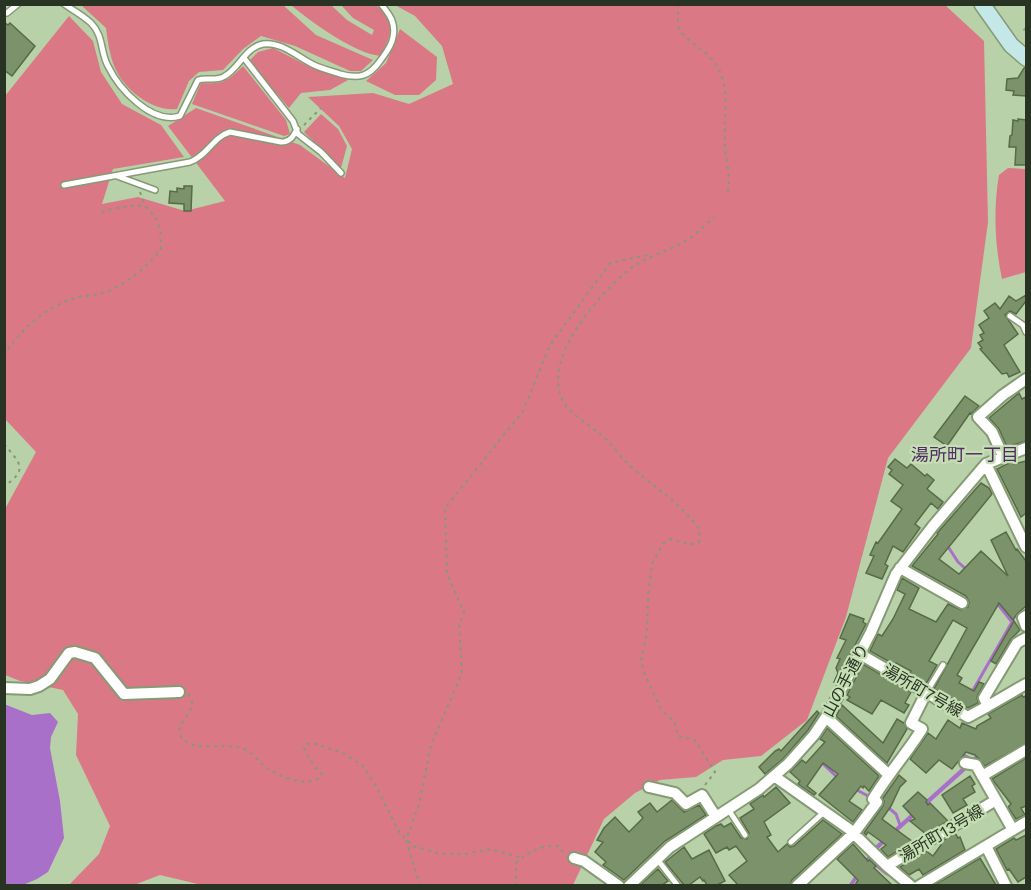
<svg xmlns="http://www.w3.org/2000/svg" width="1031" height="890" font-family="'Work Sans','Noto Sans JP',sans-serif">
	<rect width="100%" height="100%" fill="#b9d1a8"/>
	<!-- green -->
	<path fill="#db7886" d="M83,4L283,5L316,35L373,60L361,71H350L295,46L261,36L243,49L223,70L199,72L189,81L177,109C155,112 129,93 118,74C110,60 108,43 106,28L81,5Z
		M325,4L332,6L347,20L372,35L374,30L353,18L341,5H375C399,18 391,37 380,56C354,53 311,22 291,5Z
		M395,5H945L984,41L988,222L971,348L888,458L846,617L807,720L761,756L723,760L696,777L660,780L635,793L604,819L573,885L206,886L160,875L134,885H69L99,854L110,826L76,755L78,714L63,690L20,681L5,675V509L36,452L5,419V96L69,16L93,41L101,72L122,104L161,125L184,157L113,169L102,204L138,197L185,211L225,201L168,126L196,108L300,145L345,178L352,149L339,126L308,97L373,93L409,104L453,84L442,46L415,16Z
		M400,29L437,57L436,80L419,95H395L366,81L386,63Z
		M273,48L310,67L348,80L330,90L301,93L289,108L249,61L258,52Z
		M243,66L286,120L290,134L284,136L192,104L201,83C223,84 227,82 243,66Z
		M321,114L338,129L347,146L341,168L304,132Z
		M1008,168L1026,169V272L1002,279C995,246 993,209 999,175Z"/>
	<!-- water -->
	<path fill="#a970ca" d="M4,704L32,715L50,713L58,722L51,737L50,748L60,801L64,838L48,872L37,879L23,885H5Z
		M1026,710V716L876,851L853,885L848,886L873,848Z"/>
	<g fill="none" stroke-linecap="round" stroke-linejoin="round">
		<!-- stream -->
		<path stroke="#a970ca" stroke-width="3" d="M947,545L958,562L967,570
			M972,692L1012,622L996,602
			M962,754L973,760
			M820,761L839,779
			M855,789L870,797
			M879,800L896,814L900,825
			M872,862L887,874H890"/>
	</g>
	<!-- building -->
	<path fill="#7c926b" stroke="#566b46" stroke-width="1.5" d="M4,22L8,25L10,23L35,46L12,76L4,70Z
		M1026,67V96L1013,95L1014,91L1006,90L1007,79L1018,78L1024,68Z
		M1018,119L1026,120V165H1015L1016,147H1009L1010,136L1012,135L1013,120L1018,121Z
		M184,186H192L191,211H184V204L169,203L170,191L177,192V188L184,189Z
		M1026,295V301L1016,314L1010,311L1005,315L1018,334L1004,345L1020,372L1009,377L1007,373L1002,374L980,349L982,348L978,343L983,340L980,335L984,333L979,325L989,318L984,311L995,303L1000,309L1009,296L1016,301Z
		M1019,393L1022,399L1026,397V441L1007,447L999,429L989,418Z
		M965,396L979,406L971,414L970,413L947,446L934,437Z
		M895,459L907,468L911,464L925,476L927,474L934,480L927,489L943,502L938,509L931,503L915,524L920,528L903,552L893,546L885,564L888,566L882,579L866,573L874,556L870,555L876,542L878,543L902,509L891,501L903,485L889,474L892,470L888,467Z
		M1013,461L1014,464L1026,461V513L1021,517L997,469Z
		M981,483L989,488L992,494L939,559L959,574L981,551L1008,576L991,540L1006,532L1016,550L1017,549L1026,561V606L1017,614L1013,620L999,603L957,675L962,678L959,683L974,691L979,682L984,684L977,697L978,703L968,708L934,689L967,628L953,620L929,661L937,665L926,684L909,674L911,671L896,663L895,665L870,651L878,634L882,636L893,619L905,594L897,590L902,578L919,588L909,609L936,622L948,604L961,610L968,607L969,602L966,596L912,566L938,534L937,533L939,531Z
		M850,614L864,619L863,622L866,624L836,682H834L838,673L836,668L840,659L837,658L846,640L840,638Z
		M1014,621L1020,630L1011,639L996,664L991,661Z
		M863,664L911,692L905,703L909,705L904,713L881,700L872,714L847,700L850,697L847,695Z
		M1022,695L1023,697L1026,696V743L985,766L975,755L966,752L952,769L939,760L926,773L910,759L928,733L936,739L948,720L960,728L962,723L976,729L977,726L991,718L988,714Z
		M842,705L883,743L897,719L904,723L907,729L887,763L836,716Z
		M817,711L819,713L808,730L783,759L765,774L759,767L775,751L779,749L781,751Z
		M827,728L879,776L869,791L864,786L863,788L861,786L849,801L862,810L853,822L819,795L838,774L831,769L823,763L807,786L816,793L814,795L798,784L800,781L790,772L802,760L806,763L825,742L820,739Z
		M1026,758V806L1021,808L1025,815L1016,819L1008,807L1011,804L992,779Z
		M899,775L906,781L900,787L891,806L882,819L913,842L888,857L881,849L886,845L868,832L866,835L864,833L883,806L884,802L883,798Z
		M970,776L975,784L972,786L975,792L963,799L967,805L953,813L942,795Z
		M776,787L790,803L764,822L771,835L767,837L778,852L787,844L790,847L794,846L823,820L842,834L792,880L790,885H738L729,875L747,861L736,846L729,850L727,847L716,853L704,834L716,826L721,824L724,827L731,823L741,838L747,839L749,833L740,818L754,809L750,804L763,795L764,797Z
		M918,792L927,800L926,802L928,805L930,803L948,821L926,834L910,821L915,819L903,806Z
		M672,800L684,812L699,805L706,815L665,841L624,880L603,865L606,862L595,852L603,842L597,840L604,828L615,817L629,832L643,818L638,812L650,803L657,812Z
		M955,833L958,838L960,837L965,850L923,875L919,869L909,875L900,867L926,851L933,856L941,845L939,843Z
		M1026,835V877L1018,882L1009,869L1007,870L996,849L1014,838L1016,840Z
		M853,844L868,861L870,860L876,866L874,868L892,885H855L858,880L837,859Z
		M684,847L692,859L709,850L725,881L717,885H707L704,880L703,881L700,877L689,885H684L665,862Z
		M980,858L996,885H934L979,859Z
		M658,869L668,881L662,885H640Z"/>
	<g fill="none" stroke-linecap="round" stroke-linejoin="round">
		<defs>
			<path id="lane" d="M64,4C73,10 84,16 91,23C104,36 100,52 108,66C119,89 152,125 180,116L198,80C207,77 216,82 225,76C239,68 246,47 263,44C281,41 299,58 314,65C322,69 332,71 340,74C358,79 369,77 380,61C385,54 392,46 393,37C396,23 390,15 381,4
				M7,13L18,4
				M244,58L293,121L298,134L321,152L341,173
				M117,176L155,190
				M64,185L190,162C207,156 213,137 230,132L281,142C290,142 293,137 297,129
				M1010,316L1023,325L1026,332
				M926,693L943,665
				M728,809L745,835
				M791,842L824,812
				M657,859L678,886"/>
			<path id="street" d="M1003,456L992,432L978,417L1003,395L1026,379
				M986,464L1026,547
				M900,568L962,603
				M1026,616L1023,618L1026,626
				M1026,638L1017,643L984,698L988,706L1026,684
				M860,654L968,717L988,706
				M4,688L30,689L39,686L50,679L69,653L75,652L95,658L124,694L179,692
				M826,717L888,774
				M965,763L976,765L1013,830
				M774,776L849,829L887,866L911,886
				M982,776L1026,750
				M649,787L675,793L686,804L702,795L716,817
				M986,846L1006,886
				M574,858L584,861L619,886
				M887,866L996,800
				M629,886L670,847L759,789L788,764L814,735L830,711L871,632L896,574L933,526L986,464L1026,448
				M797,886L854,833L877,802L873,799C888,774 907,753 922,729L911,723L926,693
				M919,886L1026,822"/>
			<path id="secondary" d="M982,4L1011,45L1026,58"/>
		</defs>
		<!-- lane casing -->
		<use href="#lane" stroke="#849b74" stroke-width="8"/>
		<!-- street casing -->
		<use href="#street" stroke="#849b74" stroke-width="14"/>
		<!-- secondary casing -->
		<use href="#secondary" stroke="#849b74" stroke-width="18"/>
		<!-- path -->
		<path stroke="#859878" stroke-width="2" stroke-dasharray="3 4.5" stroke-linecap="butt" d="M678,4V25L681,32C692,45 710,53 718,68C731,91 723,123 725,148C726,164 732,178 727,194
			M1026,28L1024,30L1026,33
			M304,125L321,108
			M140,192L145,206
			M4,356C18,331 47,306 75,298C85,295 96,296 106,292C129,282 146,268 161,249C161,229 161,221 145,206C128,205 114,208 98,213
			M4,444C20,463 29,470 4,486
			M188,694C203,710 169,724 183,739C196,753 229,741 246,750C255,754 259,763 267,768C280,777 310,790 322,775L306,754L304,748L307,744H315L343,753L362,765L376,786L399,832L413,846L441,854H465L491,849L522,858
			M705,785L715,772L695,740L678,736L675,723L661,709L645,675L641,661L647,632L648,597L652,564L663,544L671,539C682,541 689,547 699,542L700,530C679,501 656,489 630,466C619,456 611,442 599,433C587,423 569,414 562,399C543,357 597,298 626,272C645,256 669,252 690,238C698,232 706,225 714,217
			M420,886L406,840L419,804L431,745L462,673L459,624L464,612L447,574L445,508L523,411L550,345L610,263L652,254
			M516,886V863C529,851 541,845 559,846L562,851L567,854"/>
		<!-- lane -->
		<use href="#lane" stroke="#fff" stroke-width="5"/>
		<!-- street -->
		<use href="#street" stroke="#fff" stroke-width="10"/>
		<!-- secondary -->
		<use href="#secondary" stroke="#c4e8e7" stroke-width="15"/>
	</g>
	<g text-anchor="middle" stroke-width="4.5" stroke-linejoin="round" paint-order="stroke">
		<!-- street labels -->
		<g font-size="16" fill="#293323" stroke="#c6deb4">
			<text transform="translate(845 680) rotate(-62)" y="6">山の手通り</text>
			<text transform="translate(923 690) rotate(30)" y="6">湯所町7号線</text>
			<text transform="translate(941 833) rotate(-31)" y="6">湯所町13号線</text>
		</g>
		<!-- neighbourhood labels -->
		<g font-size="18" fill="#502c64" stroke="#c6deb4">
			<text x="965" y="461">湯所町一丁目</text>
		</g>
	</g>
	<!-- border -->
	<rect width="1031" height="890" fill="none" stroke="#293323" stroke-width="12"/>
</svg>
